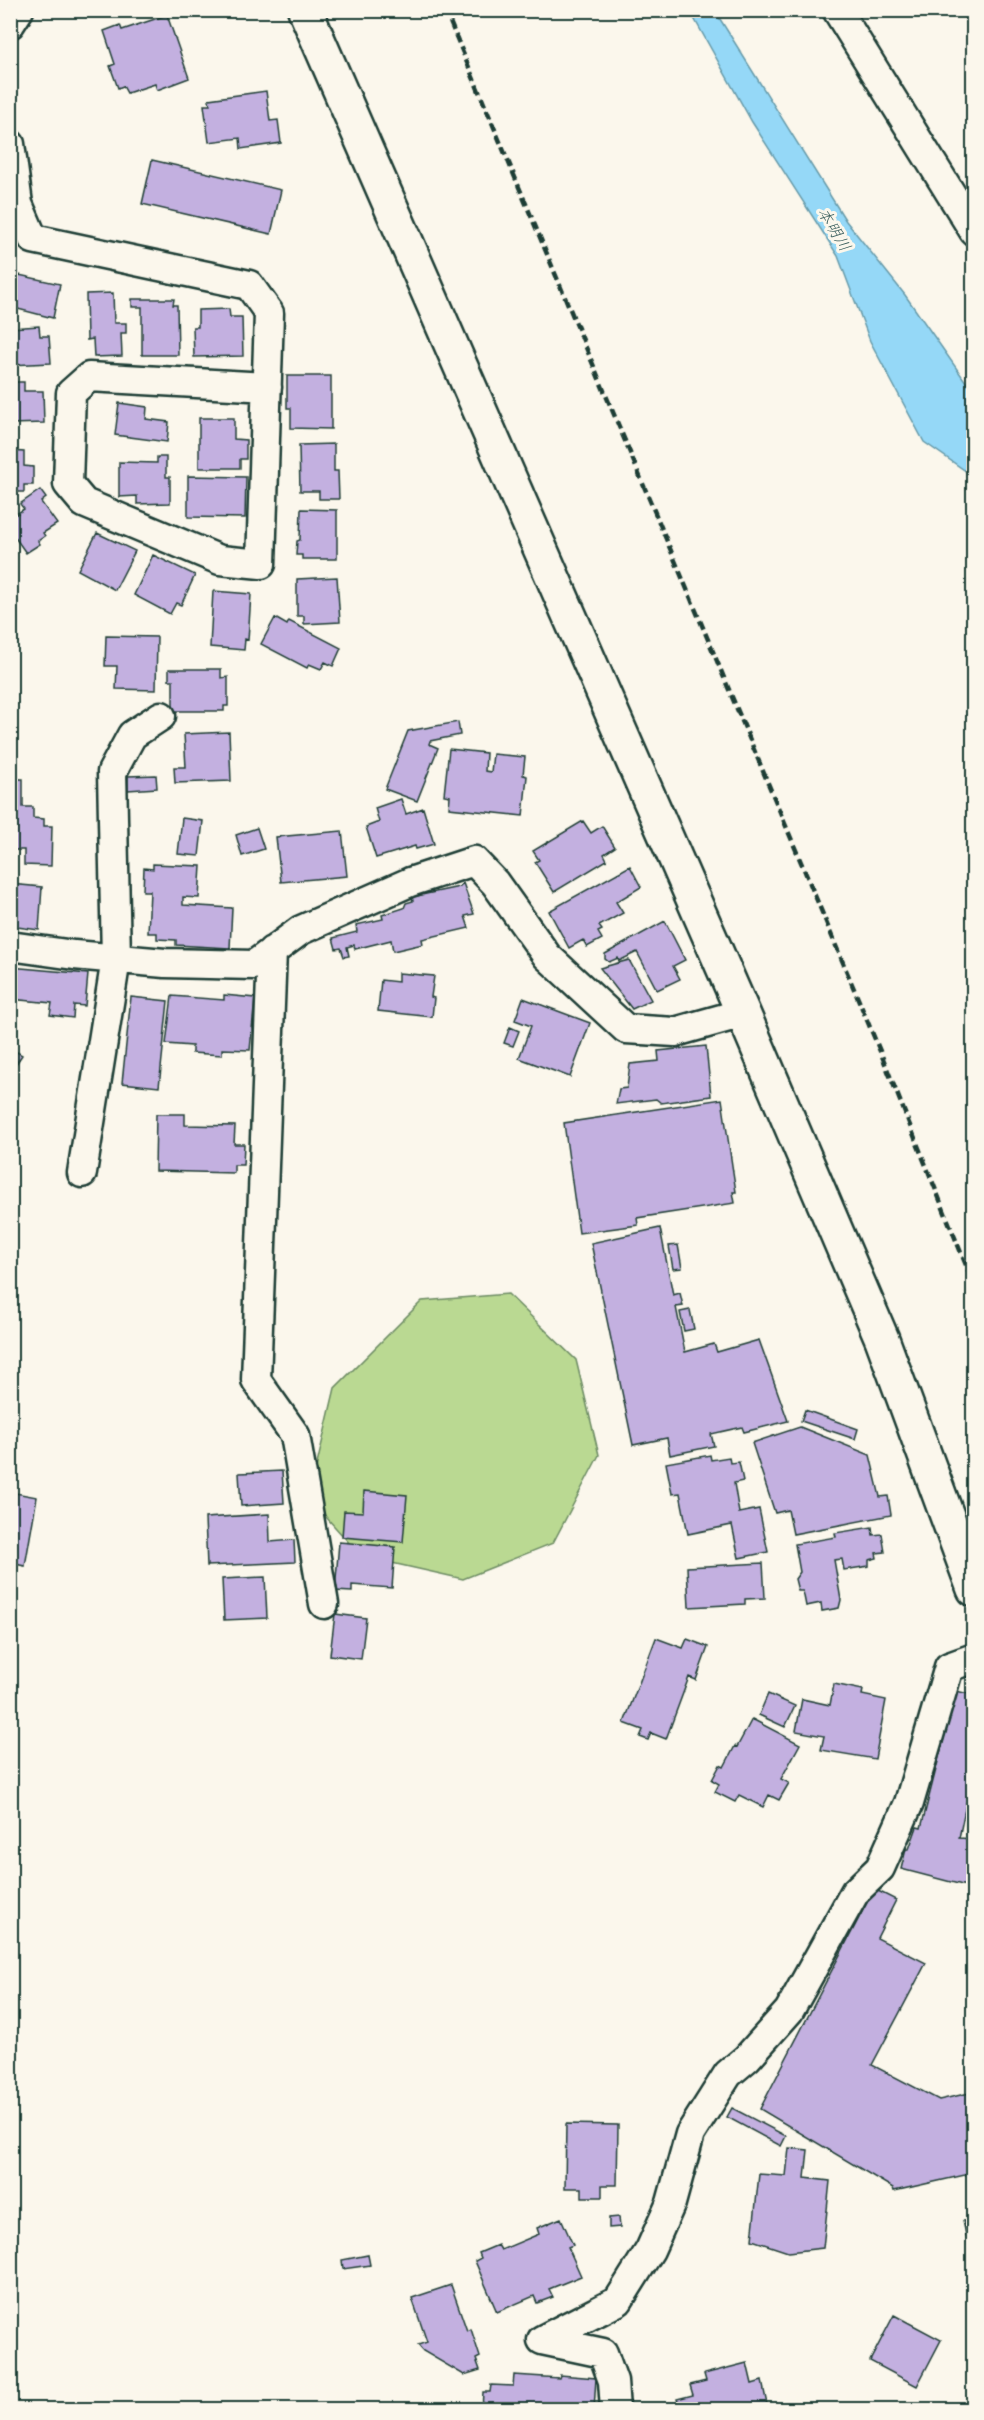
<svg xmlns="http://www.w3.org/2000/svg" width="984" height="2420" font-family="Mali,'Klee One',sans-serif">
	<rect width="100%" height="100%" fill="#fbf7ec"/>
	<filter id="ink" filterUnits="userSpaceOnUse"><feTurbulence type="fractalNoise" baseFrequency=".0167" numOctaves="2"/><feDisplacementMap in="SourceGraphic" scale="12" xChannelSelector="R" yChannelSelector="G"/><feConvolveMatrix kernelMatrix="1 2 1 2 8 2 1 2 1" color-interpolation-filters="sRGB"/></filter>
	<g filter="url(#ink)">
		<!-- green -->
		<path fill="#bad992" stroke="#6c8b63" stroke-width="1.5" d="M508,1294L576,1360L599,1455L553,1543L463,1579L361,1556L309,1498L335,1388L422,1301Z"/>
		<!-- water -->
		<path fill="#95d8f7" stroke="#669aa9" stroke-width="1.5" d="M690,11H715L846,221L905,295L973,392V476L924,442L870,341L838,256L752,122Z"/>
		<!-- building -->
		<path fill="#c3b0e0" stroke="#1f3d34" stroke-width="1.5" d="M167,15L189,78L157,90L155,84L127,93L123,86L118,88L110,66L115,64L104,31L120,25L122,30Z
			M266,91L270,121L278,120L281,143L241,149L240,138L209,142L204,105H210L209,99Z
			M152,160L281,190L271,234L142,204Z
			M10,273L60,284L53,318L10,307Z
			M113,293L114,323H126V333H121L122,356L94,357L93,339L87,340L86,294Z
			M132,299H174L173,305H177L178,355H142V307H132Z
			M229,309L230,317H242L243,356L194,357L193,327H198V310Z
			M39,326L40,336H49L51,363L10,365V328Z
			M287,376H331V429L291,428V408H287Z
			M10,382H24V391H43L44,423L10,424Z
			M119,403L147,407L146,419L169,422L167,442L115,435Z
			M199,418H234V439L246,440V459H240V468H199Z
			M334,444V471H338L339,499H319V491H300L299,445Z
			M10,451L24,452V466L33,467V485H24V492H13V497H10Z
			M157,457H166V477H170V503L137,504V496L119,497V462L157,463Z
			M188,476L246,477L245,518L188,517Z
			M40,490L46,498L41,502L57,524L43,533L45,536L38,541L40,544L26,553L14,536H10V518L24,509L20,504Z
			M301,509L337,510V559H302V555H296L297,541L300,540Z
			M97,533L135,551L115,590L78,570Z
			M153,555L195,575L181,605L176,603L170,614L134,595Z
			M337,577L340,622L304,624V616H297V579Z
			M213,591L251,594L248,640L245,639L244,650L210,647Z
			M275,618L287,625L289,621L341,648L333,666L325,662L321,669L309,664L307,668L261,644Z
			M106,636L157,637L156,690L116,689L117,666H105Z
			M169,669H221V678L228,677V706H224V711H173V680H169Z
			M458,722L460,735L430,741L429,744L438,748L417,801L385,789L408,731Z
			M229,732L231,781L175,783L174,767H186L184,734Z
			M449,749L486,753L485,771L491,772L493,754L525,757L523,775L527,776L523,816L449,808L450,796L444,795Z
			M156,775L157,788L128,790V776Z
			M10,779H23V807H33V818L44,819V826H52L51,866L24,865V850H10Z
			M401,799L406,814L423,808L434,844L416,849L415,846L376,858L366,827L379,822L375,808Z
			M182,818L203,821L199,856L178,854Z
			M583,821L591,833L602,826L615,847L604,854L607,860L554,892L535,862L539,860L533,851Z
			M257,828L264,849L242,856L236,835Z
			M342,831L347,876L281,882L276,837Z
			M153,864L201,866L199,898L183,897V905L232,908L230,948L176,945V940L157,939V933H148L150,891H143L144,868L153,869Z
			M630,866L641,887L616,902L623,913L599,926L602,930L598,932L602,939L587,947L583,940L569,948L549,911Z
			M463,883L474,914L465,916L469,928L422,939L423,944L393,951L391,940L355,949L354,945L347,947L349,956L344,957L341,948L336,949L333,938L357,932L356,925L383,919L382,915L404,908L406,903L413,901L412,897L459,887Z
			M10,884L42,887L39,930L10,926Z
			M665,921L685,960L673,966L680,979L657,990L637,952L619,961L618,958L609,962L605,959V954Z
			M629,960L651,1000L632,1009L600,968Z
			M10,967L88,974L85,1006L74,1005L73,1018L50,1015L52,1003L10,999Z
			M398,973L434,976L431,997L434,998L432,1017L378,1011L381,980L398,982Z
			M224,995L255,998L250,1050L222,1049V1055L192,1053V1046L166,1044L172,996L224,1000Z
			M131,997L168,1001L159,1087L122,1083Z
			M523,998L590,1023L570,1077L519,1058L531,1026L515,1020Z
			M510,1027L519,1031L513,1046L504,1043Z
			M706,1046L711,1096L661,1103L656,1099L616,1104L619,1089L627,1088L630,1064L659,1061L658,1051Z
			M10,1048L22,1055L10,1073Z
			M722,1099L736,1192H733L735,1203L637,1218L638,1225L579,1233L564,1123Z
			M156,1114H185V1125L235,1126L234,1144H244L243,1165H234V1173L155,1171Z
			M660,1228L673,1295L680,1293L683,1306L676,1307L685,1352L714,1344L717,1352L759,1340L788,1421L744,1432L742,1427L711,1434L714,1446L670,1455L667,1438L633,1445L591,1243Z
			M678,1245L682,1268L673,1269L669,1246Z
			M690,1310L694,1329L684,1331L680,1312Z
			M805,1410L858,1429L855,1439L801,1421Z
			M800,1427L870,1455L880,1497L888,1496L891,1515L793,1534L788,1510L775,1513L752,1443Z
			M710,1455L711,1460L729,1457L730,1463L739,1462L743,1481L734,1483L739,1513L759,1509L768,1552L739,1558L732,1525L688,1534L680,1493L672,1494L666,1463Z
			M282,1471L284,1503L241,1506L239,1473Z
			M364,1491L407,1495L403,1542L342,1537L344,1511L363,1512Z
			M10,1492L37,1497L25,1566L10,1563Z
			M269,1514L270,1542L294,1540L295,1562L207,1566L205,1518Z
			M872,1527L873,1535L882,1534L885,1552L876,1553L877,1558L869,1560V1566L844,1570L842,1559L834,1560L841,1600L839,1608L822,1611L821,1603L806,1606L803,1591H798L795,1579L800,1572L795,1544L836,1537L835,1533Z
			M339,1542L395,1547L392,1588L352,1585V1592L335,1591Z
			M763,1563L765,1598L745,1599V1604L689,1607L687,1567Z
			M265,1577L267,1618L224,1620L222,1579Z
			M335,1614L366,1618L361,1659L330,1655Z
			M656,1638L683,1648L687,1639L708,1647L696,1680L689,1677L666,1739L651,1733L648,1740L640,1737L643,1730L624,1723Z
			M834,1684L863,1690L862,1695L886,1700L875,1759L821,1750L824,1736L796,1731L802,1699L830,1705Z
			M956,1691L974,1695V1780H971L959,1838L974,1839V1888L901,1869L906,1849H909L917,1827L921,1828Z
			M768,1694L795,1706L785,1727L759,1715Z
			M752,1719L800,1744L781,1779L789,1783L779,1800L769,1795L763,1807L739,1795L735,1802L715,1792L719,1784L712,1780L720,1765L724,1767L735,1746L737,1747Z
			M874,1889L896,1900L877,1938L926,1963L872,2065L939,2100L974,2092V2173L894,2191L893,2188L760,2109Z
			M732,2108L786,2136L781,2146L727,2117Z
			M566,2124L618,2125L617,2185H602V2197H582V2188H565Z
			M789,2148L808,2150L805,2178L830,2181L823,2248L788,2252L752,2240L759,2174L786,2176Z
			M619,2217L620,2227L609,2228V2218Z
			M561,2218L573,2245L568,2247L581,2276L549,2289L553,2297L537,2303L534,2296L497,2312L475,2261L481,2258L479,2253L498,2245L501,2250L539,2234L537,2228Z
			M974,2219V2270L963,2221Z
			M368,2255L370,2265L343,2269L342,2260Z
			M451,2285L467,2331L471,2329L480,2357L476,2359L480,2370L464,2375L423,2351L418,2345L427,2342L412,2298Z
			M894,2315L941,2340L917,2386L870,2361Z
			M747,2363L752,2384L762,2381L768,2409L680,2410L677,2399L693,2395L690,2385L706,2381L704,2374Z
			M514,2375L559,2378L560,2375L596,2378L594,2410H482L483,2392H490L491,2385L513,2386Z"/>
		<g fill="none" stroke-linecap="round" stroke-linejoin="round">
			<defs>
				<path id="minor" d="M837,10L974,231
					M10,24L19,10
					M10,144L18,204L33,239L249,285L269,313L261,564L220,560L84,503L68,484L71,393L89,377L267,387
					M10,946L74,955L165,963L254,965L301,930L410,882L474,861L495,883L547,956L626,1029L675,1032L743,1013
					M272,951L256,1380L295,1435L324,1604
					M82,1173L116,959L112,772L132,735L161,716
					M615,2410L613,2381L603,2353L542,2340L618,2301L650,2250L671,2203L690,2134L728,2074L747,2058L789,2011L855,1892L880,1868L909,1803L949,1667L974,1658"/>
				<path id="tertiary" d="M305,10L743,1013L882,1339L974,1589"/>
			</defs>
			<!-- minor casing -->
			<use href="#minor" stroke="#1f3d34" stroke-width="33"/>
			<!-- tertiary casing -->
			<use href="#tertiary" stroke="#1f3d34" stroke-width="38"/>
			<!-- minor -->
			<use href="#minor" stroke="#fbf7ec" stroke-width="28"/>
			<!-- tertiary -->
			<use href="#tertiary" stroke="#fbf7ec" stroke-width="33"/>
			<!-- rail -->
			<path stroke="#1f3d34" stroke-width="4.5" stroke-dasharray="9 4.5" stroke-linecap="butt" d="M445,10L882,1056L974,1285"/>
		</g>
	</g>
	<g text-anchor="middle" stroke-width="6" stroke-linejoin="round" paint-order="stroke">
		<!-- water labels -->
		<g font-size="16" font-style="italic" fill="#375c5b" stroke="#fbf7ec">
			<text transform="translate(835 229) rotate(59)" y="6">本明川</text>
		</g>
	</g>
	<!-- margin -->
	<rect width="984" height="2420" fill="none" stroke="#fbf7ec" stroke-width="36"/>
	<rect x="18" y="18" width="948" height="2384" fill="none" stroke="#1f3d34" stroke-width="2" filter="url(#ink)"/>
</svg>
